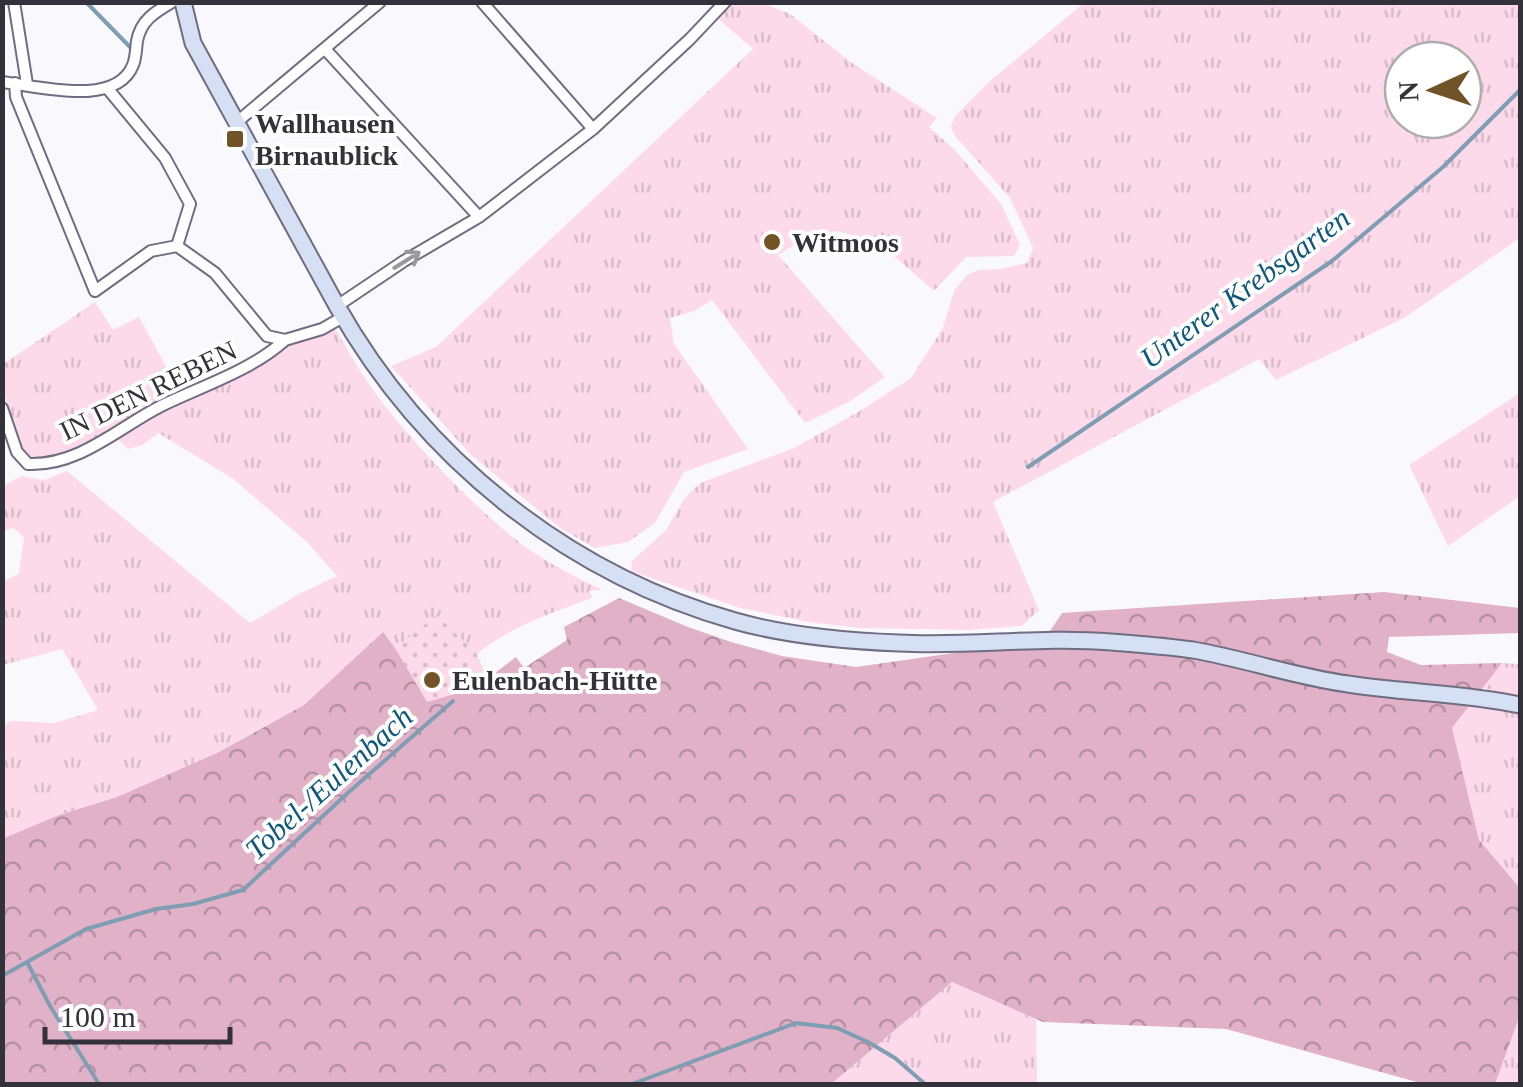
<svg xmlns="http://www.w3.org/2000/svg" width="1523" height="1087" font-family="Georgia,serif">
	<defs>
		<pattern id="grass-tufts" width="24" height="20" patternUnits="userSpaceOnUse" patternTransform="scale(2.5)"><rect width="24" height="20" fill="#fddae9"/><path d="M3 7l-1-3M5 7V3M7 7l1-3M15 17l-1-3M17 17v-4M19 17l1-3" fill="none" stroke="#d9bcc9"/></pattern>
		<pattern id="forest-crowns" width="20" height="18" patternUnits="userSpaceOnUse" patternTransform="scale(2.5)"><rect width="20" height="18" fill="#e1b2c7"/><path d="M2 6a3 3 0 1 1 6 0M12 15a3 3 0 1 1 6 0" fill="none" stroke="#b791a3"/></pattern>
		<pattern id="park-dots" width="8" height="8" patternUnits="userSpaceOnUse" patternTransform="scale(2.5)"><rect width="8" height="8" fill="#fddae9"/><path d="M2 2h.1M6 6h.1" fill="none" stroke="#d9bcc9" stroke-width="1.8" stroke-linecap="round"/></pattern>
	</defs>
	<rect width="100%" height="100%" fill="#f9f8fd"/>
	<!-- grass -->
	<path fill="url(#grass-tufts)" fill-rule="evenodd" d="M725,3H762L790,14L852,63L937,118L929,127L954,149L1001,204L1020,245L1014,256L966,257L934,291L878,242L837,231L810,235L778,255L885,377L849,402L805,423L712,300L694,311L670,318L674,344L748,449L684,472L655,523L628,542L595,548L560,528L471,455L391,366L436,347L753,49L714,15Z
		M1084,3H1520V238L1404,318L1276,380L1259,359L993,502L1039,610L1022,626L969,630L859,628L809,622L740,608L631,571L632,561L666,530L684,499L700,483L794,448L858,412L911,378L943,328L954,291L967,275L978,270L1001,269L1027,263L1033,248L1010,198L955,136L951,127L954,117L990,81ZM1463,60V120H1403V60Z
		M95,302L113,330L139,317L180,392C151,409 68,463 38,459C33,459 28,456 23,454L3,390L2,365Z
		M332,323C347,349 363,377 381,401C419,449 468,501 515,539C541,560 572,575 602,590L588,591L593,597C552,614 512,625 477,654L437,616L395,648L382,633L304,705L219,752L117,797L59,815L3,839V726L10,721L54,723L98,710L62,649L3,665V581L19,574L24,537L13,528L3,531V486L22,476L44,480L67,471L250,623L299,594L337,576L307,542L232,478L158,433L143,445L128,449L114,435L267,355L285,340Z
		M1520,393V496L1448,546L1409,465Z
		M1502,663L1520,664V697L1483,688Z
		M1472,702L1520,710V888L1479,840L1452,728Z
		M952,982L1036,1019L1037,1084H831Z
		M1520,1015V1084H1495Z"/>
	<!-- forest -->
	<path fill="url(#forest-crowns)" d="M1384,592L1520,608V633L1389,637L1387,652L1421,665L1502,663L1452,728L1479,840L1520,888V1015L1495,1084H1424L1226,1029L1043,1022L952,982L831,1084H3L2,839L59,815L117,797L219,752L304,705L383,632L395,648L487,679L516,657L524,668L567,640L564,627L619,598L688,627L731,642L782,656L856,667L1044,640L1062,613Z"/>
	<!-- park -->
	<path fill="url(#park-dots)" d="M437,615L477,654L487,679L469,690L427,702L395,648Z"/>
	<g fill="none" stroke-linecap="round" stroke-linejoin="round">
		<!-- stream -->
		<path stroke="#7f9db3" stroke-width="4" d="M86,2L130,47
			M1028,467L1332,261L1443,167L1520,90
			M2,976L27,962
			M99,1084L50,1006L27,962L86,929L156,909L193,904L243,890L350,791L453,701
			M632,1084L796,1023L837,1028L868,1042L895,1058L925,1084"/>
		<defs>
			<path id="minor" d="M14,2L27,84
				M482,2L593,129
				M325,49L479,217
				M2,82C38,86 116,108 133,65C136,58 136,48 137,41C141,20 155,12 172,2
				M15,83L16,97L95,291L151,251L177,246
				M108,89L165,158L190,204L177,246L215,273L267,336L285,340L322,329L343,317
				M237,122L380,2
				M337,306L404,261L479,217L593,129L690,39L725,2
				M2,408L17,452L28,464C79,466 118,428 161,406C202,386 250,371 284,341"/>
			<path id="secondary" d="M183,2L193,43L337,306C423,458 567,574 735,621C788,636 845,641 899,643C970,647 1040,636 1111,642C1138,644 1166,646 1193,650C1245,659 1296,677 1348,684C1405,693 1464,693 1520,705"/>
		</defs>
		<!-- minor casing -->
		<use href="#minor" stroke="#706c81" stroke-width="14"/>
		<!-- secondary casing -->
		<use href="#secondary" stroke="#706c81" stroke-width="19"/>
		<!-- minor -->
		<use href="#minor" stroke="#fff" stroke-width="10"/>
		<!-- secondary -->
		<use href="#secondary" stroke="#d6e0f4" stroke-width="15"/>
	</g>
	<!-- one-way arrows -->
	<defs><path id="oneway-shaft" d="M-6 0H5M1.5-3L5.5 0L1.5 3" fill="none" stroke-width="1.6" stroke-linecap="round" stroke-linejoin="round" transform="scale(2.5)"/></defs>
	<use stroke="#99989c" href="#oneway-shaft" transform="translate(407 260) rotate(-32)"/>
	<!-- markers -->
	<g fill="#705327" stroke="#fff" stroke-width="4">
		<rect x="225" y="129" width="20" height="20" rx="5"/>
		<circle cx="772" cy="242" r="10"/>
		<circle cx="432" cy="680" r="10"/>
	</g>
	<g text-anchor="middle" stroke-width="8" stroke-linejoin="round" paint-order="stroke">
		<!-- poi labels -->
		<g font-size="28" font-weight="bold" fill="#33313a" stroke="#fff" text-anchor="start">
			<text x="255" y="133">Wallhausen<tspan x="255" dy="32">Birnaublick</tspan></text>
			<text x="792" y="252">Witmoos</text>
			<text x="452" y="690">Eulenbach-Hütte</text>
		</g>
		<!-- street labels -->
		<g font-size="28" fill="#33313a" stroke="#fff">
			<text transform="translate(148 390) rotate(-26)" y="10">IN DEN REBEN</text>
		</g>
		<!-- water labels -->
		<g font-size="30" font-style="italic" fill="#0e587d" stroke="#fff">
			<text transform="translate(1245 288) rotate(-36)" y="10">Unterer Krebsgarten</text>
			<text transform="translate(329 783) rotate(-42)" y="10">Tobel-/Eulenbach</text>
		</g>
	</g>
	<!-- border -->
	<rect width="1523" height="1087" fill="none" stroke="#33313a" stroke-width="10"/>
	<!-- north arrow -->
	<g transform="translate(1433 90) rotate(267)"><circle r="48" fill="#ffffff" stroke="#adadb0" stroke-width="2.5"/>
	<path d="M0-8L18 38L0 25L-18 38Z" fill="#705327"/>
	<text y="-15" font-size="28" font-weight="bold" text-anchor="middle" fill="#33313a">N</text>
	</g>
	<!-- scale -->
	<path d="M45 1027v15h185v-15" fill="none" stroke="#33313a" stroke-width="5"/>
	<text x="60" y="1027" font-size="30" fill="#33313a" stroke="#ffffff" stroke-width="8" paint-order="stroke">100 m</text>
</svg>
